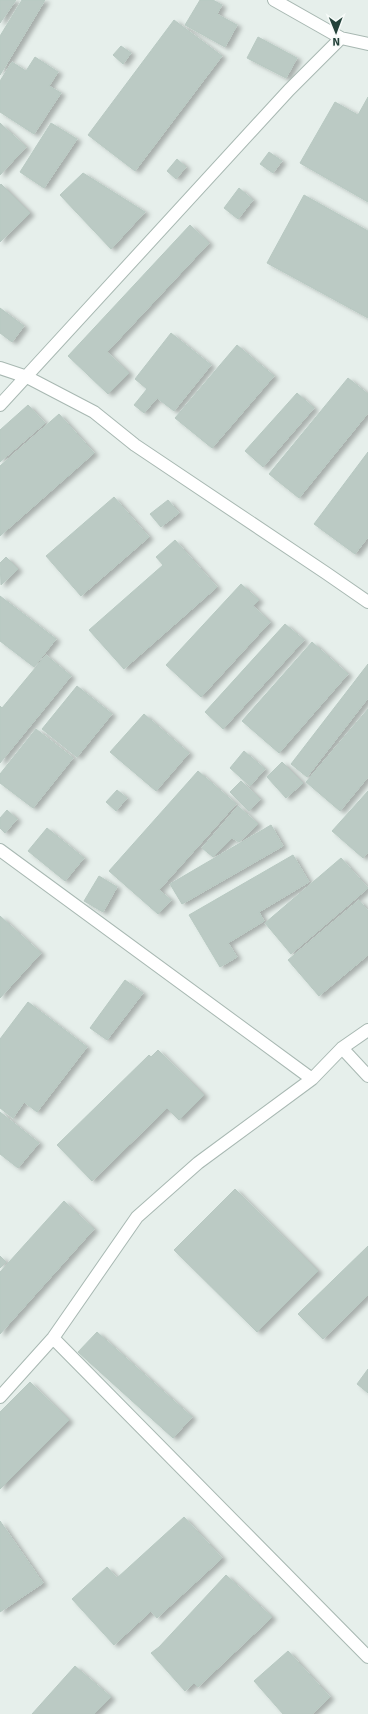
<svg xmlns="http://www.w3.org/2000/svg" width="368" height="1714" font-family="Signika,sans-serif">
	<defs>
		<filter id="shadow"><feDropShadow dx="4.5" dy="2.5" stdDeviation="2" flood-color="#0004"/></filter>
	</defs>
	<rect width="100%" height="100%" fill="#e6efeb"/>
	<!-- building -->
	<path fill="#bbcac4" stroke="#b8c9c2" filter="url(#shadow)" d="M0,0H16L0,23Z
		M22,0H45L0,75V36Z
		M200,0H213L222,5L217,14L237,25L225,47L185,25Z
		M174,20L222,56L135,171L88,135Z
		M258,37L297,58L286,78L247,58Z
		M121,46L131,53L123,64L113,55Z
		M35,57L58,72L49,86L61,93L34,134L0,112V81L12,62L26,71Z
		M368,97V202L300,163L335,102L358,115Z
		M0,123L26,147L0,175Z
		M51,123L77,139L44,188L20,172Z
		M269,152L282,161L273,173L260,164Z
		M177,159L186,167L176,179L167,171Z
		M83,173L145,212L111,249L60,195Z
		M1,184L30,213L0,242V185Z
		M239,188L253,200L238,219L224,208Z
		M304,195L368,231V318L267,263Z
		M190,225L209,243L107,352L129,373L108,394L68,356Z
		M0,308L24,326L12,342L0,333Z
		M171,333L211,365L174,411L157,398L144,413L134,405L147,389L135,379Z
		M237,345L274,376L212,448L175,418Z
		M348,378L368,394V413L299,498L269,474Z
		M297,393L314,408L263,467L245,451Z
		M28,405L45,423L0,462V430Z
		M59,414L94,453L0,536V466Z
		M368,452V537L355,554L314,524Z
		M114,497L149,537L81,596L46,556Z
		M168,500L179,513L161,527L150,514Z
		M175,540L217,587L124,669L89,630L163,565L156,557Z
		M6,557L18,569L1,585L0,563Z
		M241,584L259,600L253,606L270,622L201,697L166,665Z
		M0,596L56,639L34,667L0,641Z
		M285,624L304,640L223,729L205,712Z
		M312,642L348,674L279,753L242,721Z
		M46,655L71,676L0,763V706L2,708Z
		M368,664V698L307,777L291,764Z
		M77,686L112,714L77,757L42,729Z
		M368,709V777L340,811L306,782Z
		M144,714L189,753L156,791L110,752Z
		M36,729L73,758L33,808L0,783V774Z
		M244,751L265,769L250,786L230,768Z
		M282,762L303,783L286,798L267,777Z
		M198,771L236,804L159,890L171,900L158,914L109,871Z
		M241,781L260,799L249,811L230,792Z
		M117,790L127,798L116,811L106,802Z
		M368,791V852L363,858L332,831Z
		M238,806L258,824L239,842L232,838L213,857L202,848Z
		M7,810L17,819L5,833L0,828V818Z
		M271,825L283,846L182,904L170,884Z
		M47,828L84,858L65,881L28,851Z
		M293,855L309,882L259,912L264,921L228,943L237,957L220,967L189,915Z
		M341,858L368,888L291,954L265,923Z
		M99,876L117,887L103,912L84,901Z
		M359,900L368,911V955L319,996L288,960Z
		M0,916L41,953L0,998Z
		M125,980L143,993L107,1040L90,1028Z
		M28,1002L87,1047L37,1112L24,1102L13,1118L0,1108V1039Z
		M158,1050L204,1095L179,1120L167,1108L92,1181L57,1145L149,1055L151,1057Z
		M0,1112L39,1143L18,1168L0,1154Z
		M235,1189L318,1271L257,1332L174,1250Z
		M64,1201L94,1229L0,1334V1272Z
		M368,1246V1295L323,1339L298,1314Z
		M0,1256L6,1262L0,1268Z
		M97,1332L192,1417L173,1438L78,1352Z
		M368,1369V1393L357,1384Z
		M30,1382L69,1420L0,1489V1412Z
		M184,1517L222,1558L157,1618L151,1611L114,1645L72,1599L107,1567L117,1578Z
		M0,1521L43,1583L0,1612Z
		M226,1575L272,1617L198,1687L194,1683L185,1691L151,1653L159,1647Z
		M288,1651L330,1697L312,1714H283L254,1681Z
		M75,1666L111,1697L94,1714H32Z"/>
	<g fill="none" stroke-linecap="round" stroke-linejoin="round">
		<defs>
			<path id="minor" d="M274,0L341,38L368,44
				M0,368L27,377L94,412L135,445L326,573L368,602
				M0,405L289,90L341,38
				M0,850L312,1079
				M342,1048L368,1076
				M53,1338L368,1657
				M0,1397L53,1338L137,1217L198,1163L312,1079L342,1048L368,1030"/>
		</defs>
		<!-- minor casing -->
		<use href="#minor" stroke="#a8b8b2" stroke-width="14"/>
		<!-- minor -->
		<use href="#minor" stroke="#fff" stroke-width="12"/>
	</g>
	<!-- north arrow -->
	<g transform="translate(336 32) rotate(179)" stroke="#f7fbf9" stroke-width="3" paint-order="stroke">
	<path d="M0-3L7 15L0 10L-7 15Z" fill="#24423a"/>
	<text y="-6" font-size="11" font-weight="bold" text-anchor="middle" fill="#24423a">N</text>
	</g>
</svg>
